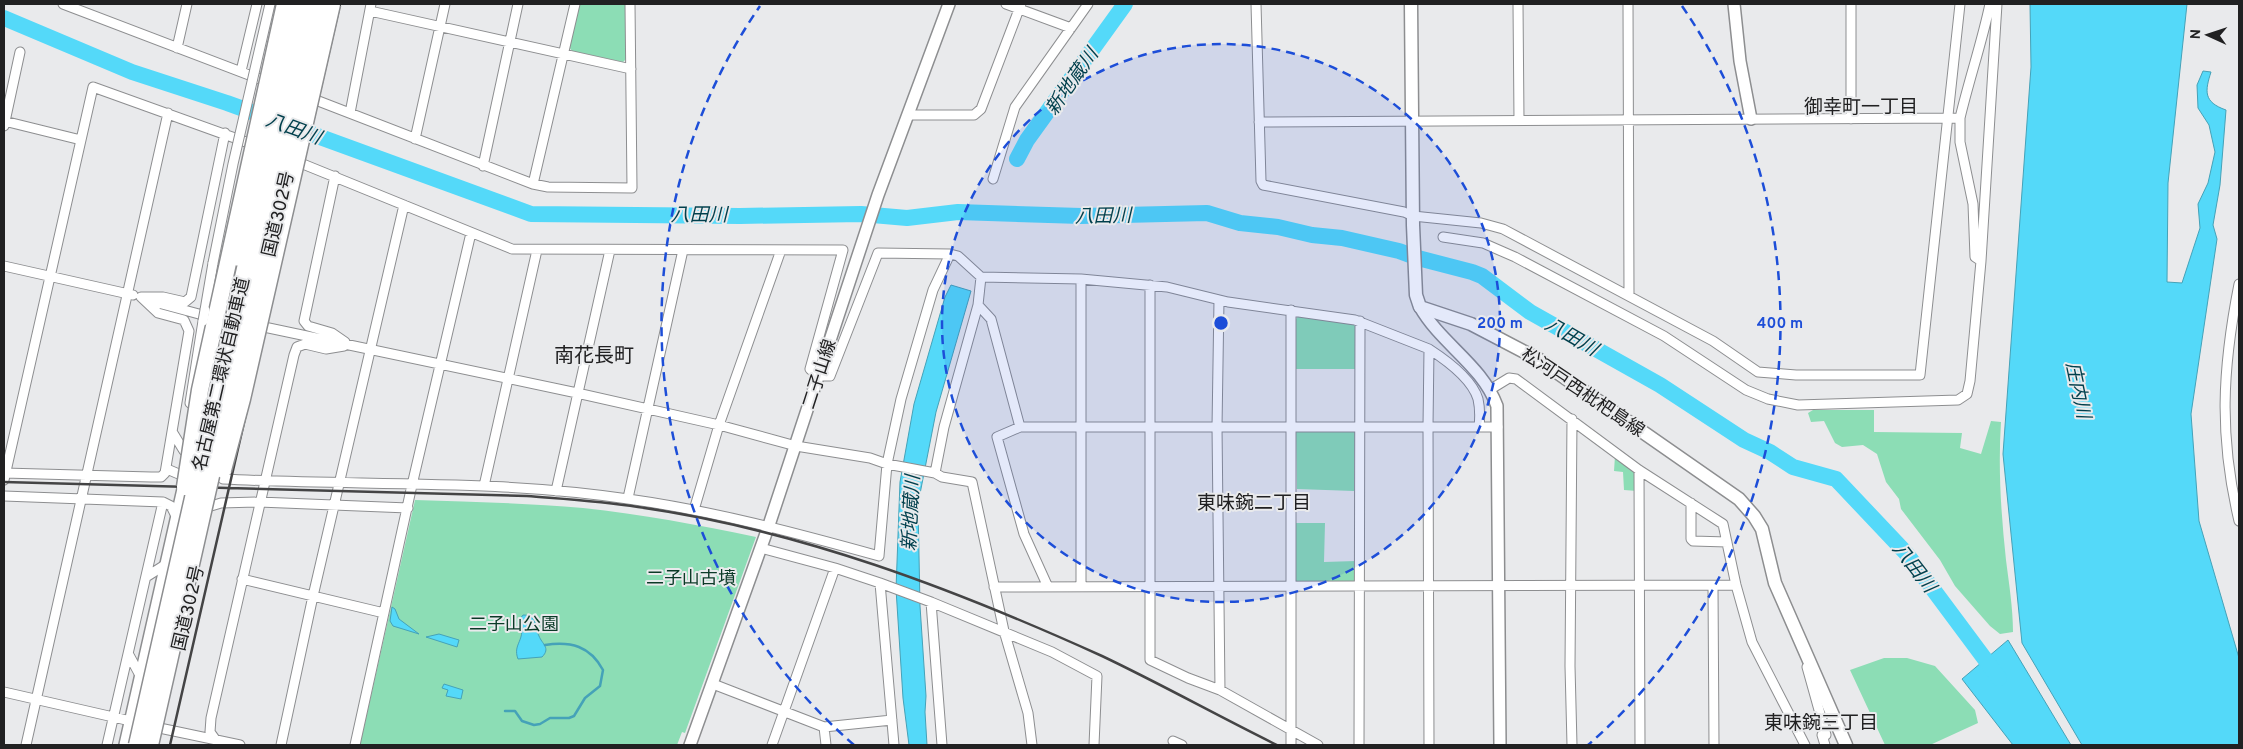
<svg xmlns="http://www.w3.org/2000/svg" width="2243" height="749" font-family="Overpass,'Noto Sans JP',sans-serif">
	<rect width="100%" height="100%" fill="#e9eaec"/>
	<!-- green -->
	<path fill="#8cddb5" d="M579,4H625L626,59L623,62L572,51L569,47Z
		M1299,315L1353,323C1361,332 1356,357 1355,369H1295L1296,319Z
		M1813,410H1874V432L1962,433L1960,448L1981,454L1991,421L2001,422C1998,468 2001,514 2006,560C2009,584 2013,608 2013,632L2000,634L1990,626L1955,586L1940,560L1901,509L1899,499L1886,482L1877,454L1863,445L1842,447L1835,443L1824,421L1811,422L1808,413Z
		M1296,431H1355L1354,491L1297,489Z
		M1615,456L1638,471L1637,491L1624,490L1623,472L1614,471Z
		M415,500C471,502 527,503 583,508C641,514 699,525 756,537L685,733L682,732L677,745H360Z
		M1294,523H1325L1324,562L1356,561L1355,579L1353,583H1297L1295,579Z
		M1884,658H1907L1935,666L1975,710L1978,723L1930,745H1885L1850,670Z"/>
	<!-- water -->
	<path fill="#54d9f9" stroke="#45a2b8" d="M2030,4H2187L2168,183L2167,282L2182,283L2200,228L2198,204L2208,183L2215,152L2209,125L2198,108L2197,85L2203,71L2211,72C2205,91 2203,102 2226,110L2220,185L2213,225L2217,239L2191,414L2199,521L2239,658V745H2082L2022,643L2003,454L2031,67Z
		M951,285L971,291L936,412L918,504L920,606L926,696L925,712L927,745H909L903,698L896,589L900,482L914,404L945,297Z
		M392,607L395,609L399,619L419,634L393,626L390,621Z
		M523,615C538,615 534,626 539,636C542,644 551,648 542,657L518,659C512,643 527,641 520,619Z
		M439,634L459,640L457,647L426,637Z
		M2008,640L2071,745H2013L1962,679Z
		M444,684L463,690L461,699L446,696L448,690L442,688Z"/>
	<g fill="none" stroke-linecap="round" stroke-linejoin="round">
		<!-- stream -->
		<path stroke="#45a2b8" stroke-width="2.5" d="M505,711H515L522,721L534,725L540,724L550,718H569L574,716L585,698L600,686L603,670C590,646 571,641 545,645"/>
		<!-- river -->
		<path stroke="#54d9f9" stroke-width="16" d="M4,18L132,72L227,103L531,214L740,216L861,214L907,218L958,212L1081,216L1207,213L1240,223L1278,227L1312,235L1342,238L1399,251L1418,258L1472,272L1482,276L1530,312L1660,385L1744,440L1770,452L1793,467L1836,479L1906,553L1999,678
			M1017,159L1027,140L1125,4"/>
		<defs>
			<path id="minor" d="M63,4L270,83
				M1006,4L1071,28
				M1256,4L1261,181L1263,185L1404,212L1413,216L1481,223L1503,229L1713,341L1758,372L1796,375H1920L1960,4
				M1518,4L1519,120
				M1628,4L1629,296
				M1851,4V119
				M370,11L631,69
				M177,48L187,4
				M241,71L257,4
				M308,97L533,184L548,187L632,188L630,4
				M350,113L371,4
				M909,115H974L981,109L1021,4
				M1960,118V142L1973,204L1975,257L1981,261
				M4,121L81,140
				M1259,122L1960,118C1969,80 1982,42 1990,4
				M4,126L20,52
				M415,139L445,4
				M293,160L512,249L843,250L810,369L818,376H830L878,253L950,254L958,256L981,277
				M483,166L518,4
				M335,176L304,321L308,326L332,333L345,342
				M993,179L1015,107L1088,4
				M533,184L575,4
				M1443,237L1483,243L1515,257L1664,336L1746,390L1768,399L1798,405L1958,400L1967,394L1970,381L1981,261L1997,4
				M4,266L133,295
				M1081,279V587
				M2239,284C2222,370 2219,436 2239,521
				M1150,285V660L1188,678L1220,690L1318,745
				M141,297H163L185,302L191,297L225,133
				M147,300L210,317
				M1219,300L1217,427L1220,690
				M978,305L991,319L1020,427L997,437L1024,534L1048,587
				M205,310L213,263
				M1291,310V745
				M264,327L577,393L719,425L796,446L870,458L887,464L935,473L942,477L972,482L1004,631L1028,713L1032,745
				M1491,389L1509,378L1516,379L1639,470L1723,524L1736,585L1752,642L1805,745
				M190,403L203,321
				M1020,427H1498
				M173,433L184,451
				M167,469L188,478
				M1639,470L1640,745
				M4,473L151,477H161L165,473L189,331L184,320L158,313L141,297
				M935,473L944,427L978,305L981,277L1081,279L1167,287L1228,302L1355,320L1429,349C1446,360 1472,379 1478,399C1480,408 1480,418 1479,427
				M217,475L223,479C358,486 495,479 628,499C714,511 796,533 879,556L887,464L901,399L933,290L950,254
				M4,480L93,87L257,146
				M484,486L537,250
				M556,491L610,250
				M4,496L163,502L171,506L177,518
				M628,498L683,250
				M1691,503V539L1693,541L1727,542
				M211,506L221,503L259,502L408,508
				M694,510L719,425L781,250
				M761,548L835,568L880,583L894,745
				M146,577L168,563
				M242,579L384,613
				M880,583L931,602
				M994,587L1736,585
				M1713,587L1714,745
				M129,655L142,679
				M1807,667L1826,735H1822L1825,745
				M713,684L824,727L826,745
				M4,692L135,722
				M150,726L240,745
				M824,727L892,720
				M215,739L210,732L211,718L294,355L297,347L305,344L326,349L344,346
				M1173,741L1182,745
				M26,745L168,113
				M107,745L163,502
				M281,745L313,596L404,205
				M355,745L412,485L471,233
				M772,745L835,568
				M942,745L931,602L1052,652L1097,676L1094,745
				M1359,745L1360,321
				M1429,745L1428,426L1429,349
				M1572,745L1570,666L1572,419"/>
			<path id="tertiary" d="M1734,4L1740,61L1751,119
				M1420,307C1441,344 1482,365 1497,406L1500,745
				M690,745L769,525L878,195L949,4"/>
			<path id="secondary" d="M1411,4L1413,225L1416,295L1420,307L1471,324L1538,359L1739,499L1754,516L1762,529L1775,583L1846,745"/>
			<path id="trunk" d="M127,745L188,476"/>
		</defs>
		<!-- minor casing -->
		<use href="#minor" stroke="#8d8e90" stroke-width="11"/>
		<!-- tertiary casing -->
		<use href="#tertiary" stroke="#8d8e90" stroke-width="14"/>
		<!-- secondary casing -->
		<use href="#secondary" stroke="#8d8e90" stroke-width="15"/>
		<!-- trunk casing -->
		<use href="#trunk" stroke="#8d8e90" stroke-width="18"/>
		<!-- minor -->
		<use href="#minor" stroke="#fff" stroke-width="9"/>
		<!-- tertiary -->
		<use href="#tertiary" stroke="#fff" stroke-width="11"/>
		<!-- secondary -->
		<use href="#secondary" stroke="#fff" stroke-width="12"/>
		<!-- trunk -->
		<use href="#trunk" stroke="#fff" stroke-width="15"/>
		<!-- rail -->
		<path stroke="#444445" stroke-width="2.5" d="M4,482L527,496C564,499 601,501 638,507C800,530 954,589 1102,656C1161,684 1218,716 1277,745
			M170,745L340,4"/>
		<defs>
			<path id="minor-bridge" d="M213,263L233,164L270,4
				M203,321L205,310"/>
			<path id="trunk-bridge" d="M237,258L295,4"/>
			<path id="motorway-bridge" d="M223,470L242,399L332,4
				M185,487L200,390L285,4
				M137,745L305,4
				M150,745L318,4"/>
		</defs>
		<!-- minor-bridge casing -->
		<use href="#minor-bridge" stroke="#8d8e90" stroke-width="11" stroke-linecap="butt"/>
		<!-- trunk-bridge casing -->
		<use href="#trunk-bridge" stroke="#8d8e90" stroke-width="18" stroke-linecap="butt"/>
		<!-- motorway-bridge casing -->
		<use href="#motorway-bridge" stroke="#8d8e90" stroke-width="19" stroke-linecap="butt"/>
		<!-- minor-bridge -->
		<use href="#minor-bridge" stroke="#fff" stroke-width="9"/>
		<!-- trunk-bridge -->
		<use href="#trunk-bridge" stroke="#fff" stroke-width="15"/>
		<!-- motorway-bridge -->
		<use href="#motorway-bridge" stroke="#fff" stroke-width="16"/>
	</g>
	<!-- distance rings -->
	<circle cx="1221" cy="323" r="279" fill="#1d4ed8" fill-opacity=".12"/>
	<g fill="none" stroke="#1d4ed8" stroke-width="2.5" stroke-dasharray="9 6">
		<circle cx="1221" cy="323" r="279"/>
		<path d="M854 745A559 559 0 0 1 760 6M1682 6A559 559 0 0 1 1588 745"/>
	</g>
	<g text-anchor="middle" stroke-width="4" stroke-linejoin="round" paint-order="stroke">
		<!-- street labels -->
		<g font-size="18" fill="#212122" stroke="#e9eaec">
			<text transform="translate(278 214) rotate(-77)" y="6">国道302号</text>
			<text transform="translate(221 374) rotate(-77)" y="6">名古屋第二環状自動車道</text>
			<text transform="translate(819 374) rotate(-72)" y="6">二子山線</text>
			<text transform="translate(1583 392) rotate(34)" y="6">松河戸西枇杷島線</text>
			<text transform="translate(188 608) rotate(-77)" y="6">国道302号</text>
		</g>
		<!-- park labels -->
		<g font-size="18" fill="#0b3a27" stroke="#e9eaec">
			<text x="691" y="584">二子山古墳</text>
			<text x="514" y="630">二子山公園</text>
		</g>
		<!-- water labels -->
		<g font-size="19" font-style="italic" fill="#003f4c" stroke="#e9eaec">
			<text transform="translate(1071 81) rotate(-55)" y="7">新地蔵川</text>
			<text transform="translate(294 128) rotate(20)" y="7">八田川</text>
			<text x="699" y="221">八田川</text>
			<text transform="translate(1103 215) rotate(-1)" y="7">八田川</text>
			<text transform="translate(1572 336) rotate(30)" y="7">八田川</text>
			<text transform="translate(2079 390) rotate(78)" y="7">庄内川</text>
			<text transform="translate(910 513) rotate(-87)" y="7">新地蔵川</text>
			<text transform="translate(1915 567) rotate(52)" y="7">八田川</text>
		</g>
		<!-- neighbourhood labels -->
		<g font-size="19" fill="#212122" stroke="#e9eaec">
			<text x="1861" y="113">御幸町一丁目</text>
			<text x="1254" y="509">東味鋺二丁目</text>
			<text x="1821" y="729">東味鋺三丁目</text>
		</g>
		<!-- quarter labels -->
		<g font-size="20" fill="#212122" stroke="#e9eaec">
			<text x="594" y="362">南花長町</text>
		</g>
	</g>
	<circle cx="1221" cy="323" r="8" fill="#1d4ed8" stroke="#e9eaec" stroke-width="2.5"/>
	<g font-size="15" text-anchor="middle" font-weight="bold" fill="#1d4ed8" stroke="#e9eaec" stroke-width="4" stroke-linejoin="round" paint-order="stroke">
		<text x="1500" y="328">200 m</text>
		<text x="1780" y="328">400 m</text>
	</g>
	<!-- border -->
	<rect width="2243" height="749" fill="none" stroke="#212122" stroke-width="10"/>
	<!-- north arrow -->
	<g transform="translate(2208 35) rotate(273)" stroke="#e9eaec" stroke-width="4" paint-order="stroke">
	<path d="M0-4L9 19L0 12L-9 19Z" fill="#212122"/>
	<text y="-8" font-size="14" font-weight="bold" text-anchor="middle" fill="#212122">N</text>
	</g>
</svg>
